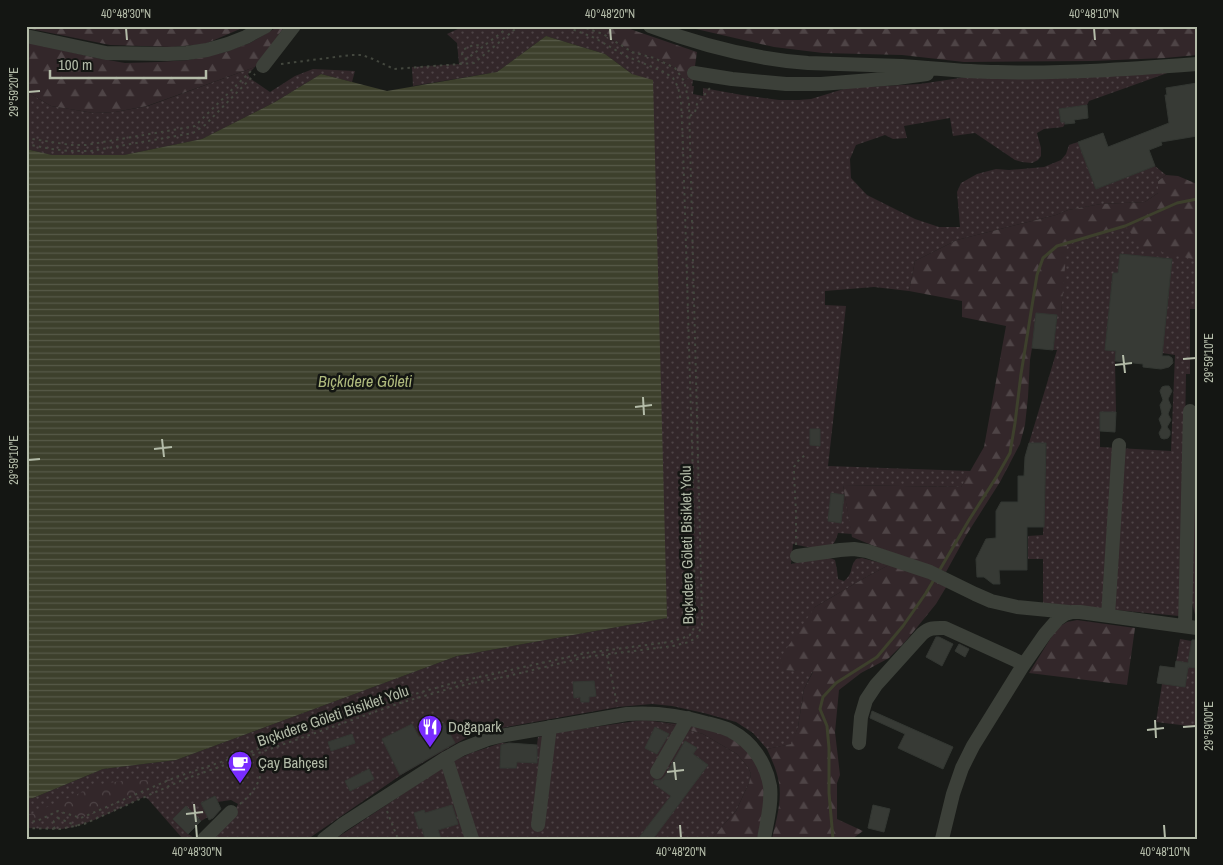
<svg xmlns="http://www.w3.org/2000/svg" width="1223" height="865" font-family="'Archivo Narrow',sans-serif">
	<defs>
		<pattern id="grass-dots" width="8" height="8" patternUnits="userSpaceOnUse" patternTransform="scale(1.25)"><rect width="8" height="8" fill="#33272a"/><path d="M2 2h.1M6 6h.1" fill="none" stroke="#4e4446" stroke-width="1.8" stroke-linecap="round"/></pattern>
		<pattern id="forest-firs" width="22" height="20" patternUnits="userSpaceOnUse" patternTransform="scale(1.25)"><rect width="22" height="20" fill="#33272a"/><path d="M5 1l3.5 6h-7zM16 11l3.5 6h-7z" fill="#4e4446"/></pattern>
		<pattern id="park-crowns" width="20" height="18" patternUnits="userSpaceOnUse" patternTransform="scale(1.25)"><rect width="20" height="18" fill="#33272a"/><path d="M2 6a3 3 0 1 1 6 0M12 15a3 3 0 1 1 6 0" fill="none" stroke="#4e4446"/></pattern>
		<pattern id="water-rules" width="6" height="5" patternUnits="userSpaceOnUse" patternTransform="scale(1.25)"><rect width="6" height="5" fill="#3d402c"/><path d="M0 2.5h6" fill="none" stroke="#575a48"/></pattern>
	</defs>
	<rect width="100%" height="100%" fill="#191b18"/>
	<!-- grass -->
	<path fill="url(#grass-dots)" fill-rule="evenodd" d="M464,26H589V29L603,34L632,52L654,58L675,68L684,81L694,73L692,86H694L693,94L703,96V88L742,95L779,100H799L811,99L847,88L920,84L973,76L1173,71L1089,101L1087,105L1059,109L1061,122H1065V124L1063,127L1044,129L1037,133L1041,148V156L1038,160L1032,163L1022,162L1015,160L975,133L953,136L950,118L904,126L907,138L893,139L885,135L856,145L850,159L851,178L867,195L915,219L939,227H960L957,192L961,183L977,174L996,169L1009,170L1044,167L1061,160L1066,154L1069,145L1078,142L1096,189L1155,166L1166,175L1158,181V193L1145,202L1101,204L1068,210L1056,215L957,240L915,261L909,291L874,287L825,291V305L846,306L828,466L971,471L961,487L843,485L852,534L838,533C837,537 835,542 833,544C825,552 802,546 793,544L791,564L827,557L835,560L837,570L838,579L844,581C854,573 849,568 856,559L862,558L889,565L868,576L815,607L783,670L813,671L804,689L798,727L792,744L767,749L753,733L736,722L704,713L672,706L652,704L618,707L496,729L471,735L401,775L308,839H210L233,815L238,804L231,800L217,802L214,796L201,803L208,817L201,821L186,806L173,819L188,834L196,839H183L148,799L144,797C121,807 86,827 61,829C50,830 38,828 26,828V799L33,798L103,769L176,760L457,656L667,618L632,74L605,54L546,36L497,72L413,86L412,67L459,64L457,43L447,34Z
		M255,67L248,74L251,79L270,92L295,76L313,69L355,71L352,82L321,74L275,102L202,139L124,155H52L26,149V91L51,106L94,113L115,112L148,106Z
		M1197,199V309H1190V374H1186L1182,594L1179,616L1043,603V559H1028V536L1043,535L1046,444L1029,443L1057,350H1053L1057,315H1061L1066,243L1125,226ZM1120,254L1172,259L1162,353L1175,355L1171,451L1100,447V412H1116L1115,362L1116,351L1105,350L1113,273H1118Z
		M1195,481L1196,486H1197V619L1196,618L1190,596Z
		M1180,639L1197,642V727L1156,722L1162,684L1157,683L1160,666L1175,668Z
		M643,720L661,722L703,734L737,754L748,767L751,774L749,783L736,811L711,839H475L451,762L471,753L501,743L537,745L538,737L566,731Z
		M445,766L469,839H335Z"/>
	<!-- forest -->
	<path fill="url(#forest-firs)" d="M26,26H247L205,44L172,47L110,45L26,28Z
		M279,26H285L255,67L147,106L115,112L94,113L51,106L26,91V42L97,58L125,63L159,62L189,60L225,52L250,43Z
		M589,26H626L630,29L697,52L694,73L684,81L675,68L654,58L632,52L603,34L588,29Z
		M683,26H1197V55L1165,58L1092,61L964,62L902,55L823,53L774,47Z
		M1166,175L1178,176L1197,184V260L1143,248L1125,226L1067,243L1061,316L1036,313L1032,348L1030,360L1028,397L1025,425L1020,444L1000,482L967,534L946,572L874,546L852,537L843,485L961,487L984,447L1006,326L962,317V301L909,291L915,261L957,240L1056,215L1068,210L1101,204L1145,202L1158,193V181Z
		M889,565L948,584L936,604L905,642L889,658L861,673L839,690L835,732L840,775L837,783V819L863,831L852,839H772C776,821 782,801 779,783C777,771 772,760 767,749L791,744L798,727L804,689L813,672L783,670L780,658L815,607L868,576Z
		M1077,620L1135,628L1127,685L1029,673L1057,628L1067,622Z
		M661,722C673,724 685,724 696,726C735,733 767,758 765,801C764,813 760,826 757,839H711L736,811L749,783L751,774L748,767L737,754L703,734Z"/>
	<!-- park -->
	<path fill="url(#park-crowns)" d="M174,779L81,818L58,811L37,821L30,822L28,815L99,785L120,781Z"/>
	<!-- water -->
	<path fill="url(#water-rules)" d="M546,36L605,54L632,74L653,80L667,618L457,656L176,760L103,769L33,798L26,799V149L52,155H124L202,139L275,102L321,74L387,91L497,72Z"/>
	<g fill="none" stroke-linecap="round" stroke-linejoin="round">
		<!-- stream -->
		<path stroke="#3d402c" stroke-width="3" d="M939,571L969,520L997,476L1010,453L1015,423L1021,374L1037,275L1043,258L1057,246L1125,226L1177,203L1197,199
			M833,839L829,793V748L827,726L820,709L823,697L836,683L877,657L903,626L926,593L935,578"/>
	</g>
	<!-- building -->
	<path fill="#373a35" stroke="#333732" d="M1197,83V136L1161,142L1162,145L1149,150L1155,166L1096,189L1078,142L1103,133L1108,147L1169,123L1165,95H1167L1166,88Z
		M1087,105L1088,118L1074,120L1075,123L1065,124V122H1061L1059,109Z
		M1120,254L1172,259L1162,356H1169L1172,358L1173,363L1169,367L1161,369L1143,367V364L1115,361L1116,351L1105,350L1113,273H1118Z
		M1036,313L1057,315L1053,350L1032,348Z
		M1165,386H1169L1172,391L1168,399L1171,406L1168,414L1171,420L1167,427L1170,431V435L1168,438L1164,439L1161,438L1159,433L1162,427L1159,419L1162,414L1160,405L1163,400L1160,391L1162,387Z
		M1100,412H1116L1115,432L1100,431Z
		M810,429H820V446L810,445Z
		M1029,443H1046L1044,527H1027V570H999L1000,584H993L984,577H977L976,559L986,539L996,538V511L1001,502H1018V476H1024L1025,457Z
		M831,493L844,495L841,523L828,521Z
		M936,637H939L953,644L942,666L926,657Z
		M1192,640H1197V668L1188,667L1185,687L1157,683L1160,666L1175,668L1176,661L1188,663Z
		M959,644L969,649L965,657L955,651Z
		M594,681L596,696L589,697V702H581L580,697L574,698L573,682Z
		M872,711L953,747L943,769L898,748L905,734L870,718Z
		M444,723L455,743L400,775L382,739L412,724L419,737Z
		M655,727L669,734L657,754L645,748Z
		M352,734L355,743L331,751L328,742Z
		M685,741L697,748L693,754L708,765L653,839H638L671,796L653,783L655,780H661L665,776Z
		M509,743L537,745V763L517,762L516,768H500L501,745Z
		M369,769L374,779L350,791L345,781Z
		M215,796L221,809L213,818L209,820L201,803Z
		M452,805L458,824L438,830L441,839H425L422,828L419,829L414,813L424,810L425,813Z
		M873,805L890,809L884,832L868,828Z
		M186,806L201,821L188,834L173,819Z"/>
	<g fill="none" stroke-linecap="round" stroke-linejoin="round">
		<!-- path -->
		<path stroke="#43473e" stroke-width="2" stroke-dasharray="2.5 4" stroke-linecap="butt" d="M467,59L464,58L462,54L463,50C470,46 475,44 483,46
			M281,64L351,55H362L373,59L394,69L474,63L519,26
			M460,64L510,26
			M690,116L695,112L697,104L710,88
			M26,138L71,145H86L190,127L195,126L200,121L252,70
			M26,144L51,149L69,151H91L193,133L205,125L255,74
			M796,545V513L794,474V467L797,462L805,455
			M607,655L617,704
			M240,804C259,788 262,777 263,753
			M387,811L398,839
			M26,822L37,821L58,811L81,818L176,777L239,756L397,699L457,682L586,653L669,642L683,638L690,635L694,628L695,618L693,479L683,146L681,101L678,87L673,78L664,72L626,56L595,38L564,26
			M26,828L60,829L84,824L185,779L400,703L459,686L508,676L586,657L673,646L689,642L697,637L702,625V616L689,102L684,81L675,68L654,58L632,52L603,34L580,26
			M55,829L53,825L54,821L58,818L77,826"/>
		<!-- minor -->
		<path stroke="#3c4039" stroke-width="14" d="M650,26C700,45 754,59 808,63C839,64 871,65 902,66C934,68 965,72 997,72C1063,74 1130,69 1197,64
			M26,36L106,53L167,54L187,53L207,50L228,44L246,37L266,26
			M263,66L294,26
			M694,73L732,79L786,84H821L897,78L927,74
			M797,556L840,550L854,549L867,551L930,572L975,594L991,601L1017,607L1069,612
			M1108,616L1119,445
			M1185,626L1190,411
			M859,743L861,717L866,700L876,685L922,634C930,627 935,628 945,628L1024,664
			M446,758L472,839
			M657,772L688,718
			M538,825L550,727
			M204,839L231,812
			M324,839L342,825L446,758L462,749L488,739L500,736L627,714C655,712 679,715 706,723C714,725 724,727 731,731C752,742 766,763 770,786C772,804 767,821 764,839
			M942,839L953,794L962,768L973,746L1022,667L1045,634L1058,619L1065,614L1072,612H1080L1197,628"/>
	</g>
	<!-- ticks -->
	<path fill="none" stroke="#b4bca9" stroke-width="2" d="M126,28L127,40M610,28L611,40M1094,28L1095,40M28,92L40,91M1123,355L1125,373M1183,359L1196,358M1115,365L1132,363M643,397L644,415M635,407L652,405M162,439L164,457M154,449L172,447M28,460L40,459M1155,720L1156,738M1183,727L1196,726M1147,730L1164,728M674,762L676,780M667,772L684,770M194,804L196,822M186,814L203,812M196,825L197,838M680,825L681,838M1164,825L1165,838"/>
	<!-- icons -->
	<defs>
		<symbol id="restaurant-pin" viewBox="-11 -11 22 30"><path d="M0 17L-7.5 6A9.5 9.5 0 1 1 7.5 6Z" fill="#792cff" stroke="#141613"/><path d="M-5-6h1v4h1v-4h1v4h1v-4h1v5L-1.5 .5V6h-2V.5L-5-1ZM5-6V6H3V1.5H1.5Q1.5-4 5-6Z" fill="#fff"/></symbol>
		<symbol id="cafe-pin" viewBox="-11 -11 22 30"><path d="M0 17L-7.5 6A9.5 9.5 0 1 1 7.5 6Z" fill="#792cff" stroke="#141613"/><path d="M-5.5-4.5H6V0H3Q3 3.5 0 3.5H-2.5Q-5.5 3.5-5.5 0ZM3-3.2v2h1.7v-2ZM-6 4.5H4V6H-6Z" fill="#fff"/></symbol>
	</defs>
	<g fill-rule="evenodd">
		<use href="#restaurant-pin" x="416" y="713" width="28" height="38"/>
		<use href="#cafe-pin" x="226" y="749" width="28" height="38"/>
	</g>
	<g text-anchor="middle" stroke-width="5" stroke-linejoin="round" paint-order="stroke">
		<!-- street labels -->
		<g font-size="15" fill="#b4bca9" stroke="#141613">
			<text transform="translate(687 545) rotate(-91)" y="5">Bıçkıdere Göleti Bisiklet Yolu</text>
			<text transform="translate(333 716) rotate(-19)" y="5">Bıçkıdere Göleti Bisiklet Yolu</text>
		</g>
		<!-- poi labels -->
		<g font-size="15" fill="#b4bca9" stroke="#141613" text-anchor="start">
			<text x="448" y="732">Doğapark</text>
			<text x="258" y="768">Çay Bahçesi</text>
		</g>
		<!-- water labels -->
		<g font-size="16" font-style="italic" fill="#afba7d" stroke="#141613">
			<text x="365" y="387">Bıçkıdere Göleti</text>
		</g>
	</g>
	<!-- border -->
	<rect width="1223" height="865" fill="none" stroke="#141613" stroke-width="55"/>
	<!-- scale -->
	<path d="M50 70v8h156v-8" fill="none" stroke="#b4bca9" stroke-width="2.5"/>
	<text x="58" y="70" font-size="15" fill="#b4bca9" stroke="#141613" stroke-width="4" paint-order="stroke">100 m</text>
	<rect x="28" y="28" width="1168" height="810" fill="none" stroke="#b4bca9" stroke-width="2"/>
	<g font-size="12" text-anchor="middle" fill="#b4bca9">
		<text x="126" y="18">40°48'30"N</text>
		<text x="610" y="18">40°48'20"N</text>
		<text x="1094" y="18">40°48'10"N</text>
		<text transform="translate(14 92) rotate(-90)" y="4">29°59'20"E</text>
		<text transform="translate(1209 358) rotate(-90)" y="4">29°59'10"E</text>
		<text transform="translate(14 460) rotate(-90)" y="4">29°59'10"E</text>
		<text transform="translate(1209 726) rotate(-90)" y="4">29°59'00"E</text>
		<text x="197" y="856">40°48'30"N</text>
		<text x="681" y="856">40°48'20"N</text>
		<text x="1165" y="856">40°48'10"N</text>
	</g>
</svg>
